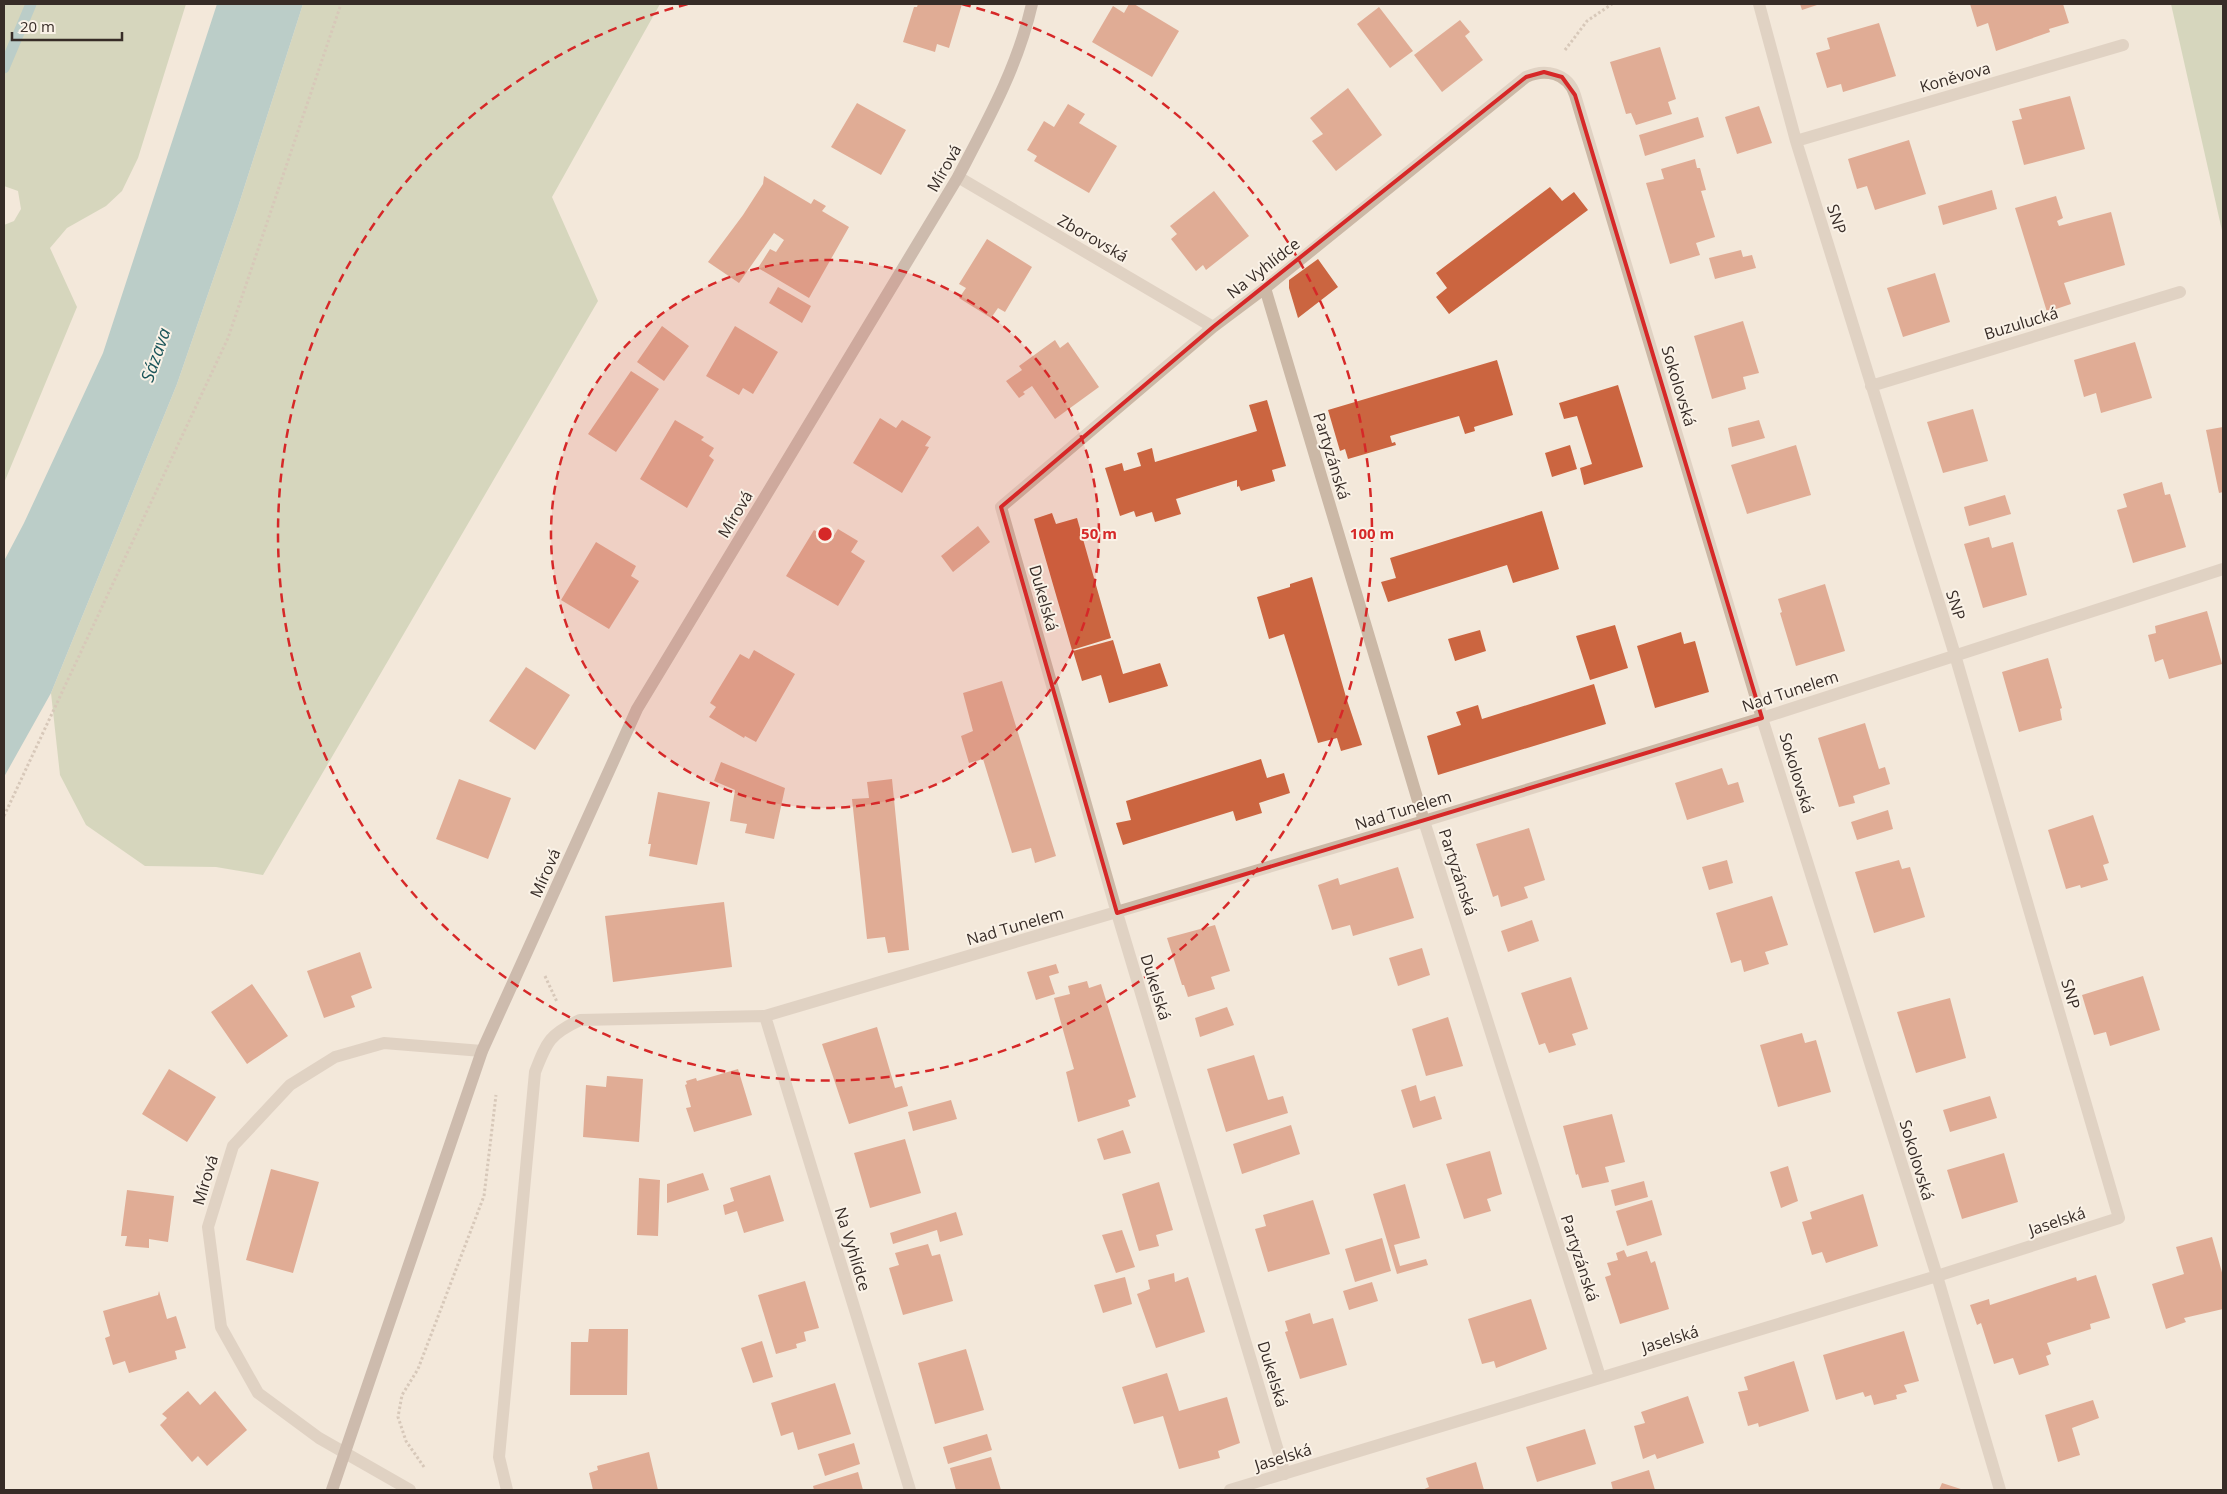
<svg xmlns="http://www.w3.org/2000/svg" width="2227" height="1494" font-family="'Open Sans',sans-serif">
	<rect width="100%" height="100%" fill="#f3e8da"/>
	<!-- green -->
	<path fill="#b4c299" d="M4,4H186L138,158L122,191L106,206L67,228L50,248L77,307L4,483V225L14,221L21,209L18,191L4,186Z
		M303,4H660L552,197L598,301L263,875L216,867L145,866L86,825L60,775L51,693L177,384L237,210Z
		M2171,4H2223V235Z"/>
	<!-- water -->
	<path fill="#78adb1" d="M217,4H303L237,210L177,384L51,693L4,777V561L24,523L103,353Z"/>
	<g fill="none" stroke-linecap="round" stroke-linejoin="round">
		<!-- stream -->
		<path stroke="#78adb1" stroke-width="11" d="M4,68L31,4"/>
	</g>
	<!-- building -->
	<path fill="#cb6540" d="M918,4H962L949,48L937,44L935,52L903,42L914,7H917Z
		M1129,4H1134L1179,31L1152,77L1092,42L1113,6L1124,13Z
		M1800,4H1820L1802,10Z
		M1970,4H2063L2069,23L2049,29L2050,32L1996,51L1988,23L1977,27Z
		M1379,7L1413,51L1390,68L1357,24Z
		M1460,20L1470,32L1465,36L1483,60L1442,92L1414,55Z
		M1879,23L1896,76L1843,92L1841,84L1827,88L1816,53L1830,49L1827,38Z
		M1660,47L1676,99L1668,102L1672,114L1636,125L1631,113L1626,114L1610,62Z
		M1348,88L1382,135L1336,171L1312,141L1323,134L1310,118Z
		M2070,96L2085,149L2024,165L2012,121L2022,119L2019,109Z
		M857,103L906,130L881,175L831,147Z
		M1068,104L1085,114L1079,123L1117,146L1089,193L1034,161L1037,156L1027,150L1044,121L1054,127Z
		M1759,106L1772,143L1737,154L1725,117Z
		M1698,117L1704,137L1645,156L1639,135Z
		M1909,140L1926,194L1875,210L1867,186L1857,189L1848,159Z
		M1695,159L1697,168H1700L1706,190L1701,191L1715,237L1696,243L1700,255L1670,264L1646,183L1664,179L1661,169Z
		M764,176L811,204L814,199L826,206L822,211L849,227L809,298L758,268L770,249L776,252L784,240L774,233L739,283L708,262L743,215L763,184Z
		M1550,187L1562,201L1574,192L1588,210L1449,314L1436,297L1447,288L1436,273Z
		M1992,190L1997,209L1943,225L1938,206Z
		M1214,191L1249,236L1206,270L1203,265L1196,271L1171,239L1177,234L1170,226Z
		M2056,196L2063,218L2057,221L2059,226L2111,212L2125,265L2064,283L2071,304L2047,312L2015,208Z
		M987,239L1032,267L1005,312L998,308L991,318L959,298L966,288L959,284Z
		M1741,250L1743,257L1752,255L1756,268L1715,279L1709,258Z
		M1318,259L1338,287L1298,318L1289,288V280Z
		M1935,273L1950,322L1903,337L1887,288Z
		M778,287L811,306L802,323L769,303Z
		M1743,321L1759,373L1743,377L1746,389L1712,399L1694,336Z
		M662,326L689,346L664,381L637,362Z
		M735,326L778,352L753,394L743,388L739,395L706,376Z
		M1055,340L1060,348L1068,342L1099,387L1055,419L1032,386L1023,392L1025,394L1019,398L1006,381L1022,370L1019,366Z
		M2135,342L2152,398L2101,413L2096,393L2084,397L2074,360Z
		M1497,360L1513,415L1474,427L1475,431L1465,434L1459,416L1390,436L1392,443L1395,442L1396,445L1348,459L1345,449L1340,451L1328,410Z
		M631,371L659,389L616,452L588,434Z
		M1618,385L1643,467L1584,485L1580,468L1592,464L1577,416L1564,419L1559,403Z
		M1267,400L1286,466L1272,470L1275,481L1241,491L1239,486L1237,487V480L1176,499L1181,514L1155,522L1152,512L1136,517L1134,511L1120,516L1105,468L1122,463L1124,471L1141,466L1137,453L1152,448L1155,462L1257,431L1249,405Z
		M1973,409L1988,461L1943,473L1927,422Z
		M880,418L896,428L902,420L931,437L925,446L929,447L902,493L853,463Z
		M675,420L704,437L701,440L714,448L709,456L714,460L687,508L640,479Z
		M1759,420L1765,438L1732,447L1728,428Z
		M2223,427V492L2219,493L2206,430Z
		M1570,445L1577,469L1552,477L1545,453Z
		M1796,445L1811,495L1747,514L1731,465Z
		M2162,482L2165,495L2170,494L2186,547L2133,563L2117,510L2127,507L2123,494Z
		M2005,495L2011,514L1969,526L1964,507Z
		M1542,511L1559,569L1513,583L1507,565L1388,602L1381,582L1396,578L1390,558Z
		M1052,513L1056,524L1077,518L1111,638L1072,650L1034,519Z
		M978,526L990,542L953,572L941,556Z
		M838,529L858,541L851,552L865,561L838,606L786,576L814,530L831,540Z
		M1989,537L1992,548L2013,542L2027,595L1983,608L1964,544Z
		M596,542L636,566L631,576L639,581L609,629L561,600Z
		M1312,577L1346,697L1362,745L1341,751L1337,738L1318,743L1284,634L1269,639L1257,597L1290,587V584Z
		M1825,584L1845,651L1796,666L1780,613L1782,612L1778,599Z
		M2207,611L2222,664L2169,679L2163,659L2155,662L2148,635L2156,633L2155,626Z
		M1615,625L1628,668L1590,680L1576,636Z
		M1480,630L1486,651L1455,661L1448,639Z
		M1681,632L1684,644L1695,641L1709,692L1655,708L1637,646Z
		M1113,640L1123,674L1160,663L1168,686L1109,703L1101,675L1082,681L1073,651Z
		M754,650L795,674L756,742L745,736L744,738L709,717L716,707L710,703L740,654L749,659Z
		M2048,658L2062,708L2060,709L2062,720L2019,732L2002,672Z
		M526,667L570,695L535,750L489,721Z
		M1002,681L1056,856L1035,863L1031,848L1012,853L983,759L969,763L961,736L973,731L963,693Z
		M1594,684L1606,724L1438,775L1427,736L1461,725L1456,712L1478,705L1482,719Z
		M1865,723L1879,769L1885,767L1890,784L1853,796L1855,803L1839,807L1818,738Z
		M1261,759L1267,778L1284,773L1290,793L1259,803L1262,813L1236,821L1233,811L1123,845L1116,823L1131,820L1126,801Z
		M721,762L785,788L774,839L745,833L747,824L730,821L735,790L714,781Z
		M1722,768L1728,785L1738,782L1744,802L1687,820L1675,783Z
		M459,779L511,798L488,859L436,839Z
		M892,779L909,950L888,953L885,937L867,939L852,799L869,798L867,782Z
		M658,792L710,802L697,865L649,856L651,844H648Z
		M1888,810L1893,829L1857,840L1851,822Z
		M2093,815L2109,863L2103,865L2108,880L2081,888L2080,885L2066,889L2048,830Z
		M1529,828L1545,880L1524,887L1528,898L1501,907L1498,895L1493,897L1476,844Z
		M1727,860L1733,883L1709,890L1702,867Z
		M1899,860L1902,869L1910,867L1925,917L1874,933L1855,872Z
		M1398,867L1414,918L1353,936L1350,925L1332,930L1318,885L1338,878L1340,885Z
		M1772,896L1788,945L1765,952L1769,964L1744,972L1741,960L1731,963L1716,913Z
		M724,902L732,967L613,982L605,916Z
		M1532,920L1539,941L1508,952L1501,931Z
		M1215,925L1230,971L1211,977L1215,989L1188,997L1184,985H1182L1167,938Z
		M1422,948L1430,975L1398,986L1389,958Z
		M360,952L372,988L351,996L355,1007L324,1018L307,971Z
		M1056,964L1059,973L1049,976L1055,994L1036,1000L1027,972Z
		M2143,976L2160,1030L2110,1046L2106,1032L2094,1035L2082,995Z
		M1571,977L1588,1029L1572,1034L1576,1045L1549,1053L1545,1043L1539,1045L1521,993Z
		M1087,981L1089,988L1101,984L1136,1097L1128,1100L1130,1106L1078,1122L1066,1072L1074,1069L1054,998L1070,994L1068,986Z
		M252,984L288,1036L247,1064L211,1012Z
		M1950,998L1966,1058L1916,1073L1897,1012Z
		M1227,1007L1234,1025L1200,1037L1195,1018Z
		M1448,1017L1463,1066L1426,1076L1412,1029Z
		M877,1027L895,1088L902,1086L908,1106L849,1124L822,1044Z
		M1802,1033L1805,1043L1816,1040L1831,1092L1778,1107L1760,1045Z
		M1254,1055L1268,1100L1283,1096L1288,1113L1226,1132L1207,1069Z
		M169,1069L216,1097L187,1142L142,1114Z
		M738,1069L752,1115L694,1132L686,1108L691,1107L685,1085L687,1084L686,1081L696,1078L697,1081Z
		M607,1076L643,1079L639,1142L583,1137L586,1085L606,1087Z
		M1416,1085L1420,1101L1435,1096L1442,1119L1413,1128L1401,1090Z
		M1990,1096L1997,1118L1950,1132L1943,1110Z
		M951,1100L957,1119L913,1131L908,1112Z
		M1612,1114L1625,1162L1605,1167L1609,1182L1582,1188L1578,1174L1576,1175L1563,1126Z
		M1291,1125L1300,1154L1242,1174L1233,1144Z
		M1123,1130L1131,1153L1104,1160L1097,1139Z
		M905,1139L921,1193L870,1208L854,1153Z
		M1490,1151L1502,1194L1487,1199L1491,1211L1464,1219L1446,1164Z
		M2004,1153L2018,1202L1962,1219L1947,1170Z
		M1788,1166L1798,1201L1781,1208L1770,1172Z
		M271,1169L319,1182L293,1273L246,1260Z
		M703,1173L709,1190L667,1203V1184Z
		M770,1175L784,1221L744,1233L737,1211L725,1215L723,1205L734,1201L730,1188Z
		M639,1178L660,1180L658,1236L637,1235Z
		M1644,1181L1648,1197L1615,1206L1611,1190Z
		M1159,1182L1173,1230L1156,1235L1159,1246L1139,1251L1122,1194Z
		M1405,1184L1420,1238L1394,1245L1400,1266L1426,1259L1428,1265L1397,1274L1373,1194Z
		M127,1190L174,1196L168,1242L149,1239V1248L125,1246L127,1236H121Z
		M1863,1194L1878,1246L1826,1263L1822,1252L1812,1255L1802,1222L1812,1219L1810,1212Z
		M1313,1200L1330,1254L1268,1272L1255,1229L1266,1226L1263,1215Z
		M1652,1200L1662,1235L1627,1246L1616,1211Z
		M956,1212L963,1235L940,1242L937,1230L893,1244L890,1233Z
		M1122,1230L1135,1267L1116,1273L1102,1235Z
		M2212,1237L2223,1276V1309L2184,1318L2186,1322L2166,1329L2152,1284L2184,1274L2176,1247Z
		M1382,1238L1391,1271L1355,1282L1345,1249Z
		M928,1244L932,1256L940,1254L953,1301L903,1315L889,1268L899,1265L895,1253Z
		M1624,1250L1627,1257L1647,1251L1651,1263L1655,1261L1669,1309L1620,1324L1605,1277L1611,1275L1607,1263L1618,1260L1616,1253Z
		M1174,1273L1175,1282L1188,1277L1205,1332L1156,1348L1137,1294L1150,1289L1148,1280Z
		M2096,1275L2110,1318L2090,1324L2091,1329L2047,1343L2051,1354L2046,1356L2049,1365L2019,1375L2013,1358L1994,1364L1981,1323L1977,1325L1970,1305L1989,1299L1990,1305L2076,1277L2077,1281Z
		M1125,1277L1132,1304L1103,1313L1094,1285Z
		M805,1281L819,1328L804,1332L806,1341L796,1344L797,1348L776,1354L758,1295Z
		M1372,1282L1378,1301L1349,1310L1343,1291Z
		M159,1291L167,1319L176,1316L186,1348L175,1351L177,1359L129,1373L125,1361L113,1365L105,1338L110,1336L103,1311L158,1295Z
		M1531,1299L1547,1349L1496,1368L1494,1361L1482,1364L1468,1319Z
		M1310,1313L1313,1324L1333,1318L1347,1365L1300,1379L1285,1332L1288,1331L1285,1321Z
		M589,1329H628L627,1395H570L571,1342H588Z
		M1904,1331L1919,1381L1904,1385L1907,1392L1896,1395L1897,1399L1874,1405L1871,1395L1865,1397L1863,1392L1836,1400L1823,1355Z
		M762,1341L773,1377L753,1383L741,1348Z
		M966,1349L984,1410L935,1424L918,1363Z
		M1794,1361L1809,1411L1759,1427L1758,1423L1748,1426L1738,1392L1748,1390L1744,1377Z
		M1167,1373L1179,1411L1227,1397L1240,1443L1218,1451L1220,1458L1179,1469L1163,1416L1134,1424L1122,1387Z
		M835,1383L851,1434L798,1450L793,1432L781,1436L771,1403Z
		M188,1391L200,1405L215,1391L247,1430L207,1466L198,1456L192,1462L160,1425L167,1418L162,1414Z
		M1688,1396L1704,1443L1657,1459L1655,1454L1643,1459L1634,1426L1645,1423L1641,1412Z
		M2093,1400L2099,1418L2072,1428L2080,1455L2058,1462L2045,1415Z
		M1585,1429L1596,1464L1537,1482L1526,1447Z
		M987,1434L992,1450L948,1464L943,1447Z
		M854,1443L860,1464L825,1476L818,1454Z
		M649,1452L658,1490H593L589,1473L598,1470L597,1466Z
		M991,1457L1001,1490H956L950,1468Z
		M1476,1462L1484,1490H1422L1429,1487L1426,1478Z
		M1649,1470L1655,1490H1613L1611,1482Z
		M858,1472L863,1490H814L813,1486Z
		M1942,1483L1964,1490H1939Z"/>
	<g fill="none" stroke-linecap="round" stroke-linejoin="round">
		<!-- path -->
		<path stroke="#b7a290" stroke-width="3" stroke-dasharray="2.5 2.5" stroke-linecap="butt" d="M1565,50L1587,21L1612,4
			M4,816L228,338L341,4
			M545,976L557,1002
			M424,1467L406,1441L398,1417L402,1395L418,1369L484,1196L496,1095"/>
		<!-- street -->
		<path stroke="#cbb8a6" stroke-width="12" d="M1796,141L2123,45
			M958,177L1213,327
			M1265,288L1424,821L1600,1377
			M1871,386L2180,292
			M765,1016L910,1490
			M1285,1474L1117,913L1001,507L1213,327L1265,288L1526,77C1545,68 1568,73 1575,95L1762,718L1937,1276L2000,1490
			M410,1490L319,1438L258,1393L221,1327L208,1227L233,1146L290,1085L335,1057L384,1043L482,1051
			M507,1490L499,1457L535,1072C547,1041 550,1034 580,1020L765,1016L1424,821L1762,718L2223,569
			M1230,1490L1937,1276L2119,1218L1955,655L1796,141L1759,4"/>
		<!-- secondary -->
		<path stroke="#9f8677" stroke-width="12" d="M332,1490L482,1051L637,709L958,177C988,120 1018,66 1032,4"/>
	</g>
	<!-- marked area -->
	<path d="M0 0H2227V1494H0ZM1544,72L1562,77L1575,95L1762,718L1117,913L1001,507L1213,327L1526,77Z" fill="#f3e8da" fill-opacity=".55" fill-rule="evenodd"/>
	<path fill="none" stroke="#d62828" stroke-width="4" stroke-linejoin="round" d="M1544,72L1562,77L1575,95L1762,718L1117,913L1001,507L1213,327L1526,77Z"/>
	<!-- distance rings -->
	<circle cx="825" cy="534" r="274" fill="#d62828" fill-opacity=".12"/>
	<g fill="none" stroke="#d62828" stroke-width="2.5" stroke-dasharray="9 6">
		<circle cx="825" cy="534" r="274"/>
		<path d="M962 4A547 547 0 1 1 688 4"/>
	</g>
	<g text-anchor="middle" stroke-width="4" stroke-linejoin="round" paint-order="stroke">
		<!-- street labels -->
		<g font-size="16" fill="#372c27" stroke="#faf2e7">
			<text transform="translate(1955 77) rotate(-16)" y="6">Koněvova</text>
			<text transform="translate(944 168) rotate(-60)" y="6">Mírová</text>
			<text transform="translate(1837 219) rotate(73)" y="6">SNP</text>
			<text transform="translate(1093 238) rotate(30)" y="6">Zborovská</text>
			<text transform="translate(1263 268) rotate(-38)" y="6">Na Vyhlídce</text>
			<text transform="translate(2021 323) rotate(-17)" y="6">Buzulucká</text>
			<text transform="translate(1679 386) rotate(73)" y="6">Sokolovská</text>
			<text transform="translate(1332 456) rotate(73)" y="6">Partyzánská</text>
			<text transform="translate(735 514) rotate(-59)" y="6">Mírová</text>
			<text transform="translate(1044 598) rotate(74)" y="6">Dukelská</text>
			<text transform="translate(1956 605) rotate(73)" y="6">SNP</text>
			<text transform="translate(1790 691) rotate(-18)" y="6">Nad Tunelem</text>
			<text transform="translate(1797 773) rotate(73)" y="6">Sokolovská</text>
			<text transform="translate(1403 810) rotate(-17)" y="6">Nad Tunelem</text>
			<text transform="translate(1458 872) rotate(72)" y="6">Partyzánská</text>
			<text transform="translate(545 873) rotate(-66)" y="6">Mírová</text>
			<text transform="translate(1015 926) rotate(-16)" y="6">Nad Tunelem</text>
			<text transform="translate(1156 987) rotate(73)" y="6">Dukelská</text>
			<text transform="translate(2071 994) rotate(74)" y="6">SNP</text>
			<text transform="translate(1917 1160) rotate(73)" y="6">Sokolovská</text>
			<text transform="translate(205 1180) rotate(-73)" y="6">Mírová</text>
			<text transform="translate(2057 1221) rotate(-18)" y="6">Jaselská</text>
			<text transform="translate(853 1249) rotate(73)" y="6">Na Vyhlídce</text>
			<text transform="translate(1580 1258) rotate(72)" y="6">Partyzánská</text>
			<text transform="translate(1670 1339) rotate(-17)" y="6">Jaselská</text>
			<text transform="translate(1273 1374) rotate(73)" y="6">Dukelská</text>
			<text transform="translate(1283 1457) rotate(-17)" y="6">Jaselská</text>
		</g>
		<!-- water labels -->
		<g font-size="18" font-style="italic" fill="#1b555a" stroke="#faf2e7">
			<text transform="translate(156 355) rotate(-71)" y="6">Sázava</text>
		</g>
	</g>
	<circle cx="825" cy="534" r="8" fill="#d62828" stroke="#faf2e7" stroke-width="2.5"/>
	<g font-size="15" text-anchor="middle" font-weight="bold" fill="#d62828" stroke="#faf2e7" stroke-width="4" stroke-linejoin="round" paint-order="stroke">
		<text x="1099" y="539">50 m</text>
		<text x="1372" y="539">100 m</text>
	</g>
	<!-- border -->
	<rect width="2227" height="1494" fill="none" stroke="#372c27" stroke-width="10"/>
	<!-- scale -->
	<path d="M12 32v8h110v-8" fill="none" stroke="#372c27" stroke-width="2.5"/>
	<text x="20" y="32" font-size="15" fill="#372c27" stroke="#faf2e7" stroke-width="4" paint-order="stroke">20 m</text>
</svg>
